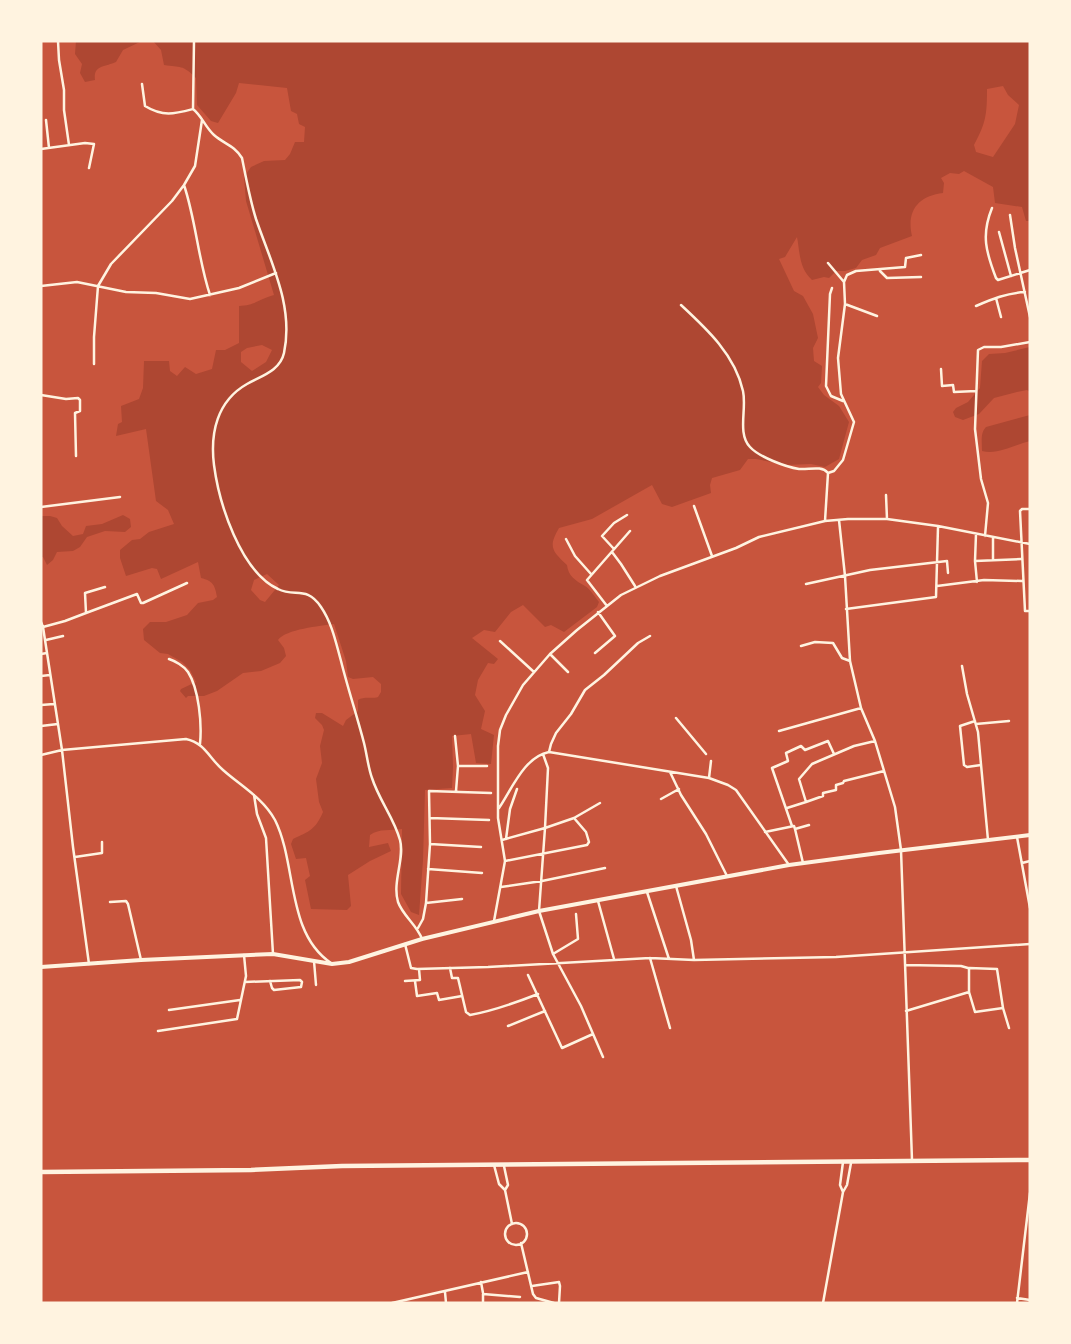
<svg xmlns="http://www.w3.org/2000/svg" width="1071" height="1344" font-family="'Fira Sans',sans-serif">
	<rect width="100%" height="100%" fill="#c8553d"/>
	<!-- green -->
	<path fill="#ae4732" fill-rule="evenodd" d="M76,41H142L123,50L116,62C105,67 93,65 95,80L85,82L80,73L82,64L75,54Z
		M153,41H1030V221H1026L1022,207L995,203L993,187L964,171L959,174L950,173L941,178L944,183L943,193C919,196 906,210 912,236L880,248L876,255L862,260L856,268L845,271H836L829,278L824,277L812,280C799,268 800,253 797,237L785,257L779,259L794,291L803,296L813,314L818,338L813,348L814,361L822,366L821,383L818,387L824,395L839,406L849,422L839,459L825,467L811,464L786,465L756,459H748L740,470L712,478L710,485L711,493L672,507L662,504L652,485L592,519L559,528C548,547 552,551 567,565C568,576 576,581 585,586C590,589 595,597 599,602L597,607L564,632L551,625L545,627L523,605L511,612L495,632L484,630L472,638L498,659L494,664L488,663L478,680L475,695L485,711L481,729L494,735L491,764L476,763L471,734L452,736L453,767L452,788L425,790L423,860L419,915L411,912L401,894L402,829C390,831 380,828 370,835L369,847L388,843L391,851L370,861L348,875L351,906L347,910L311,909L305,880L310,876L306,858L296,859L291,844L293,839C310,831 315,830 323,812L319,802L316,779L322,763L320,746L324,730L322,725L315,718L316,713H322L343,726L346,720L358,711V700C364,696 372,699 378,697L381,692V684L373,677L353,679L348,677L346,661L334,624C320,626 286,629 278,640L284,648L286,656L280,663L261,671L243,673L217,691L204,696H188L186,698L180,691L181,689L196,682L190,670L182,662L168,654L160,653L144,640L143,629L150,622H166L187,615L198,603L213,600L217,597C215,585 213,581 201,578L198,562L161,579L157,569L152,568L126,576L120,558V550L132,540L140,539L149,532L174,524L168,510L156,501L146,429L116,436L118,424L122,422L121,406L139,399L143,388L144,361H169L170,371L177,376L185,367L196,374L212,369L216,350H225L239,343V306C256,305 259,299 274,295L246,201L244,177L251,167L264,161L285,160L290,154L295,142H304L305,127L299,124L297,114L291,111L287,88L239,83L236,93L218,123L211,121L197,105L196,78C182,64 181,68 164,65L161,50ZM1003,86L1008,95L1019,105L1015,124L993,157L976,152L974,145C986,123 987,114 987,89ZM262,345L272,350L266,362L252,371L241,362V352L247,348ZM267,574L279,585L265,602L260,600L251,590L254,580Z
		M1030,347V392L1027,390L1017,392L994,398L979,414L963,420L955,417L953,412L956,408L968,402L980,388L982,361L989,354L1005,353Z
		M1030,415V441C1014,445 998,455 982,451C982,443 980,433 986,427Z
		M123,515L130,519L131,527L125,532L105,531L87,537L80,547L73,551L57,552L53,560L47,565L43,557H41V516H50L57,518L62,526L73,536L83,534L86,526L102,524Z"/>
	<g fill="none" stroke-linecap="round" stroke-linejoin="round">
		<!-- minor -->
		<path stroke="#fff3e0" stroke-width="2.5" d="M58,41L59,60L64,90V110L69,145
			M194,41L193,109C202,116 205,127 214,135C224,144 234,145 242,158C246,178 250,200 256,219C271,263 294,306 284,353C280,371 261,376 247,384C217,401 210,433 214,465C219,503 240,571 278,589C295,598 306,585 321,607C332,623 336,643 341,661C348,689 357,716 364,743C367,755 368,767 372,778C379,800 394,818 400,840C405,858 392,882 398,902C403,916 417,925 422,939
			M142,84L145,106C163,117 174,114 193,109
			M46,120L49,148
			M41,149L85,143L94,144L89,168
			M184,185C196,221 198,259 210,295
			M992,208C981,235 986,252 996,278L998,280L1030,270
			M1010,215L1015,248L1030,317
			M999,232L1011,276
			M828,263L844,282
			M880,271L887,278L921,277
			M41,286L77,282L126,292L156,293L190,299L239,288L276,273
			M832,288L830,294L826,386L831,396L843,401
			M996,298L1001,317
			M845,304L877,316
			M681,305C707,329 735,355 743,391C747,409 737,433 750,447C759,457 786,467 799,469C809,470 821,465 828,473L825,521
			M976,306C992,299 1007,293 1025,292
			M94,364V337L98,286L111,264L172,201L184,185L195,166L202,120
			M941,369L942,386L953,385L954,392L976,391
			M41,395L66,399L78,398L80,400V411L75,413L76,456
			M828,473L834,471L843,460L854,422L841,394L838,358L845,304L844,282L847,275L856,271L905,267L906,258L921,255
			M886,495L887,519
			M694,506L712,556
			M41,507L120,497
			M1030,509H1022L1020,511L1025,611H1030
			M839,520L845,576L850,661L861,708L875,741L895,807L901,850L912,1160
			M976,534L975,561L1021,559
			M985,536L988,503L981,479L975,429L978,350L984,347H1001L1030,342
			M566,539L575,556L591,574
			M614,549L602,536L614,523L627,515
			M612,552L621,564L635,586
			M993,560V538
			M975,561L977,582
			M806,584L870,570L947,561L948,573
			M937,586L984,580L1022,581
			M607,606L587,580L630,531
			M846,609L936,597L938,527
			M86,613L137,594L141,603H143L187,583
			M41,622L43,627L62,750L73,847L89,964
			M43,627L65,621L86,613L85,593L105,587
			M46,640L63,636
			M500,641L534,672
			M801,646L815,642L833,643L842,658L850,661
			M595,653L615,636L598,612
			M41,654L47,653
			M550,654L568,672
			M169,659C175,661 184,666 188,672C199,689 202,724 200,744
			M962,666L967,694L978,732L988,840
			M41,676L50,675
			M41,705L54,704
			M676,718L706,754
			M975,721L960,726L964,765L967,767L981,765
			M976,724L1009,721
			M41,726L58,724
			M779,731L861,708
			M455,736L458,766L456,791
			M549,752L551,744L556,733L571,714L585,690L604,675L638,643L650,636
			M41,755L62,750L186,739C205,743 209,758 223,770C241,786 263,798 275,820C297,864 286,933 331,963
			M458,766H487
			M670,772L681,795L706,834L727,876
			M709,778L711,761
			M254,795L257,814L266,838L273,954
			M661,799L679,789
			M806,802L823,796V793L836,790V785L843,783L844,781L884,771
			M600,803L574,818L545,828L539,911L553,954L581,1006L603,1057
			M499,808C512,789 524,757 549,752L709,778L728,785L736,790L789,865
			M787,808L806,802L799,779L812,764L854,746L875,741
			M430,818L489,820
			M792,826L772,768L788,761L786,753L801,746L805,750L828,741L834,754
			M795,829L803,863
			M765,832L794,826L795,829L809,825
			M1017,837L1030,908
			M506,839L510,809L517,789
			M502,840L545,828L548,768L543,754
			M430,844L481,847
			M75,857L102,853V842
			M505,861L587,845L589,842L586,832L574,818
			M1022,863L1030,861
			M428,869L482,873
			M676,886L691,940L694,960
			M501,887L542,881L605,868
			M647,892L669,959
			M598,901L614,959
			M110,902L126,901L128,904L141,960
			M426,903L462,899
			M494,921L505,861L498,818V746L500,730L506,715L523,685L550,654L577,630L621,595L660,576L736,548L759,537L825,521L848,519H887L938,526L1030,544
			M418,928L423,919L426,903L430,844L429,791L491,793
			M405,944L411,968L417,969L488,967L650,958
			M553,954L578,939L576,914
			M314,961L316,985
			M905,965L961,966L968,968
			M450,968L452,978H458L466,1012L470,1015C493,1011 515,1003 538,994
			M528,975L562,1048L593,1034
			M405,981L420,980L419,969
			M415,981L417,996L437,993L439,1000L462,996
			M245,982L300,980L302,982L301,987L274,990L272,988L270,981
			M1003,1008L975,1012L969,992V968L997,969L1003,1008L1009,1028
			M169,1010L240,1000
			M906,1011L969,992
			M508,1026L545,1011
			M670,1028L650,958L694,960L836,957L1030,944
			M158,1031L237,1019L246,976L244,955
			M843,1162L840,1185L843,1192
			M494,1165L499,1184L505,1190L512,1224
			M504,1166L508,1185L505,1190
			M505 1234a11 11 0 1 1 22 0a11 11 0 1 1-22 0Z
			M521,1243L533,1294L536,1298L554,1303
			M481,1282L483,1293
			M532,1286L559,1282L560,1286L559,1303
			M445,1292L446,1303
			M1017,1298L1030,1300
			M392,1303L528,1272
			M483,1303V1294L520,1297
			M823,1303L843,1192L847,1185L851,1163
			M1017,1303L1030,1193"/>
		<!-- secondary -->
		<path stroke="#fff3e0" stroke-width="4" d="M41,967L141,960L273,954L332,964L349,962L422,939L539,911L789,865L879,853L1030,835"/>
		<!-- primary -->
		<path stroke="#fff3e0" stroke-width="4.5" d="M41,1172L251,1170L342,1166L1030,1160"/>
	</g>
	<!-- border -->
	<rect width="1071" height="1344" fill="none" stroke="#fff3e0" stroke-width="85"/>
</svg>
